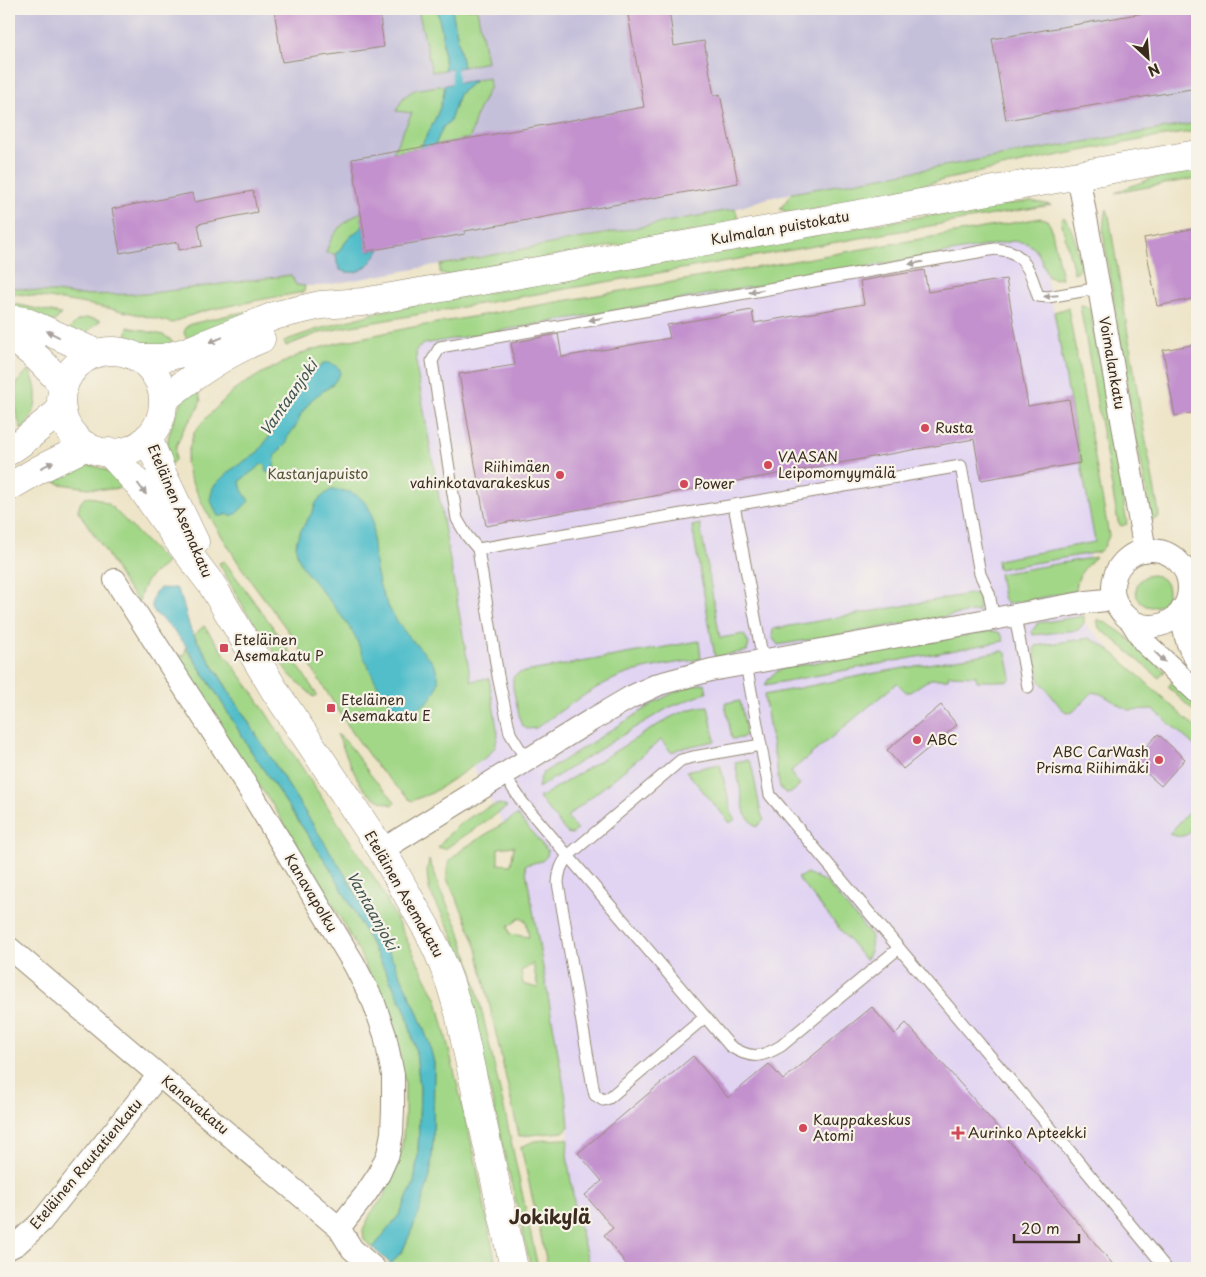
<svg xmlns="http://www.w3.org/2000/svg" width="1206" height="1277" font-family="'Playpen Sans',sans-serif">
	<rect width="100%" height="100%" fill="#f7f3e8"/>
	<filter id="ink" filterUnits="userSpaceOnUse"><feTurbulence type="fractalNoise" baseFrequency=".02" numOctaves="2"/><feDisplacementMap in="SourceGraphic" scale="10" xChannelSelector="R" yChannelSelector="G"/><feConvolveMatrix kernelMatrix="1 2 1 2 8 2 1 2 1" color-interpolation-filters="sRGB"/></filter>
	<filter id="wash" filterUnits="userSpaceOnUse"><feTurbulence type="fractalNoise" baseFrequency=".0096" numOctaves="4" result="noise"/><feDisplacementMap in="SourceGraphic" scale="20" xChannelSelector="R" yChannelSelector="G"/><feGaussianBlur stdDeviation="1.12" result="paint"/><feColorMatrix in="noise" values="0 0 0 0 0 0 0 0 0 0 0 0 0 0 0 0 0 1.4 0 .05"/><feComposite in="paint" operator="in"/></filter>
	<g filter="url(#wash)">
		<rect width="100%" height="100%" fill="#eee5c9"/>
		<!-- built -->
		<path fill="#e1d4f3" d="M1014,241L1027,243L1034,248L1041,258L1045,272L1054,312L1096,543L1077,581L1076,591L1084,623L1116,655L1197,730V1268H590L576,1215L567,1155L569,1127L525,864L473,767L488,756L495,747L489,678L471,681L417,371L416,350L424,344Z"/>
		<!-- industrial -->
		<path fill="#c5c0da" d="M9,9H1197V123L1012,154L792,193L768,198L735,209L393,273L321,286H296L291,275L145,294L76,295L42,292L9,287Z"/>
		<!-- green -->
		<path fill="#a3d788" stroke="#6f8053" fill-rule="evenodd" d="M418,9H437L442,33L445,70L432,72Z
			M452,9H477L487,62L463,67Z
			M489,78L490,86L477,113L470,138L435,145L443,127L450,121L459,94L476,80Z
			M445,85C443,108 431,127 420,148L393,152L412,113L396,111L403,98L414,90Z
			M1197,123V131C1066,150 936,182 807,211L790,213L780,209L792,193L1012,154Z
			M1197,167V178L1115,193C1142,181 1169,172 1197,167Z
			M1031,201L1051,205L346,327L316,334L286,346L284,341L315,330L383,311L912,218Z
			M735,209L740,223L448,275L440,273V265Z
			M1107,209L1109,216L1141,414L1158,508L1159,517L1152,520L1132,415L1103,233L1104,220Z
			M361,212L363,226L349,238L336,254L326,253C333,230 341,225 361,212Z
			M1064,217C1075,231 1077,249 1080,266L1078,271L1074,273L1061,220Z
			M1041,218L1047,220L1051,227L1062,278L1056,279L1048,277C1042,265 1041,249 1026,243C1023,242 1018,242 1014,241L424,344L416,350L417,371L471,681L489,678L498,735L495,747L488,756L432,793L411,801L378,768L350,729L291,635L241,567L205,509L189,476L186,462L189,449L194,433L203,421L233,391L262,373L305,352L337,343L408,328Z
			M291,275L296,285L305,286L304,292C283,296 261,299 240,304C216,308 194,312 173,323C119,309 64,299 9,293V287L42,292H56L76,295L145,294Z
			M9,303L61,314L54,322L9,310Z
			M1080,305L1086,306L1090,310L1127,524L1121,526L1118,522Z
			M282,306L189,343L184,333L186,327L191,324L233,314Z
			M1068,308L1109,536L1104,547L1099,552L998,569L997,560L1095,542L1054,312Z
			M86,318L101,320L81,337L67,331L77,321Z
			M128,327L163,335L170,339L175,347L152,346L142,344L126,338Z
			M29,369C40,393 39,409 22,430C16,415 10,397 18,382C21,377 26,373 29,369Z
			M195,386L199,394L201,401L197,410L183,430L176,447L175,460L171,464C169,461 167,457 167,453C165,441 177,408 184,398C187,393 191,390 195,386Z
			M85,464C105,468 111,472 127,485C109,494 80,486 60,484L53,480L49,474L73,465Z
			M86,497L96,498L109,504L166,562C163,567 158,569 154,573C145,581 141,590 139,602L125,585L104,549L78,511C79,504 81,501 86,497Z
			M700,524L720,638L744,634L749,644L747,651L715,657L692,526Z
			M1096,557C1084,568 1077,574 1076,591L1007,604L1003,597L999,574Z
			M224,561L273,627L317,695L314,697L289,674L245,610L219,563Z
			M1136 591a16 16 0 1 1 32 0a16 16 0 1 1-32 0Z
			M975,593L979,598L978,611L778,645L772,637L773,629Z
			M1084,616V623L1078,630L1033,635L1032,631L1038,623Z
			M1097,619C1123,629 1143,652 1165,671L1159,678L1117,642L1099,628Z
			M204,626L251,690L379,885L437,1000L476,1162L496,1265L495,1268H396L391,1264L403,1250L416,1220L430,1176L433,1142L434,1063L429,1043L416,1009L394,962L347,878L296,798L194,635Z
			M991,631L998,632L1001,634L1004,641L765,685C771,674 777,670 789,667Z
			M1089,638L1101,644L1116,655L1197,729V748L1153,709L1128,710L1101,694L1093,692L1073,712L1068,713L1061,708L1040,681L1034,650L1036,646Z
			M699,641L701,659C673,664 640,667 614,679C587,691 561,711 536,728L527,729L521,724L513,688V677L519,673Z
			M186,648L216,693L251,751L330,868L349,902L388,976L406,1012L416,1052L420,1089L418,1154L414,1183L399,1215L373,1248L364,1240L363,1230L371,1213L383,1198L394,1173L402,1148L405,1114V1084L397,1040L360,954L330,899L271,802L248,771L172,654L184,656Z
			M1003,651L1006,653L1011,677L1008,681H977L976,676L949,675L948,679H931L925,682L910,692H906L897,683L791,771L793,777L800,784C796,790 792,793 786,793L780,788L764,695L870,674Z
			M1174,680L1197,701V714L1168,687Z
			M705,683L707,693L670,707L634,728L538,788L540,779L543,773L656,702C673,692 686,687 705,683Z
			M740,701L745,725L746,734L742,738L732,739L725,703Z
			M708,706L715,741L678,749L672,753L661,740L567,817L577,830L572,834L567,833L539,798L669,718C682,712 694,707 708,706Z
			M337,734C353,745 361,764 374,779C381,787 389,793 395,802L393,805C385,803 375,799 368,793C357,784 344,749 337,734Z
			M747,760L750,762L752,767L761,814L764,820L756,827L745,814L735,762Z
			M720,764L732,814L735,819L730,823L686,771Z
			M1197,803V825C1187,836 1184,839 1169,834Z
			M500,804L507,807L445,849L438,847C443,842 447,836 451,832C463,820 484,807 500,804Z
			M517,815L548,851L547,856L542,861L525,865L567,1104L569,1127L563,1132L519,1136L477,949L465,917L447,879V869L450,860L464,848ZM514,846L511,865L498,864V848ZM520,918L526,921L529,937L510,934L508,927ZM533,964L538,988L523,984L521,971Z
			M429,860L435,874L439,888L458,927L473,973L506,1117L538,1268H534L530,1264L457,948L451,931L430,892L428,883L427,871Z
			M807,873L826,882L870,934C873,944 871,952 865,960L798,878Z
			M561,1139H568L567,1155L576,1215L590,1268H548L521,1147L534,1141Z"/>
		<!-- water -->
		<path fill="#51beca" stroke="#467474" d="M437,9H452L463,67L445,70L442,33Z
			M476,80L459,94L450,121L443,127L435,145L420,148C431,127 443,108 445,85Z
			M363,226L367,251L380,249C370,264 360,278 340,270L337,263L336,254L349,238Z
			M323,363C331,362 334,365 340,369V374L333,384L312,399L301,414L296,426L287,438V443L275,455L274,475L266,472V465L262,464L240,481L242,490L249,501L236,514L230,516L228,514L222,516H218C214,510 214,505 210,500L213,487L228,472L258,452L272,433L308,373L320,367Z
			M331,490C347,490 357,492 367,505C376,518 372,531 373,546C375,566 378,586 387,604C393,616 400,626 408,636C418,648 441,664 438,682C437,695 423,708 411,711C383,718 363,650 352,631C338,610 321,590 305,571C288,544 298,535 313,511C314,508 315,506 316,503C319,498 325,494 331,490Z
			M161,588C166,589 170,588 176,588C184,600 186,617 191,631L296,798L347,878L394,962L416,1009L429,1043L434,1063L433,1142L430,1176L416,1220L403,1250L391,1264L373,1248L399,1215L414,1183L418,1154L420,1089L416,1052L406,1012L388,976L349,902L330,868L251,751L216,693L184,643L170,626L156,614L152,608V600L155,592Z"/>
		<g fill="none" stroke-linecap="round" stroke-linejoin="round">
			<!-- stream -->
			<path stroke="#51beca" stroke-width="6" d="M453,90L455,82L454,61"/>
		</g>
		<g id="blocks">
			<!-- building -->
			<path fill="#c391ce" d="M274,9H379L384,47L282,62Z
				M627,9H669L674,46L704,41L714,96L720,94L738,183L465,231V234L367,251L352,159L428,146L644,107Z
				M1167,9H1197V88L1006,120L992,39Z
				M253,191L257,212L198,224L202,246L179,250L178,242L120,253L112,209L192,193L194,202Z
				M1197,228V298L1157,306L1144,238Z
				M924,270L928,292L1006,279L1028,406L1069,399L1080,463L981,480L974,439L486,526L459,374L515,365L511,343L558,334L562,357L670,338L667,325L752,310L754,323L864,304L860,281Z
				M1197,344V412L1175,416L1163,350Z
				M941,705L957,725L903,769L887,750Z
				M1158,734L1185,759L1161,786L1133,761Z
				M872,1007L895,1034L906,1023L966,1090L1116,1268H629L604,1235L613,1228L585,1195L602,1181L578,1153L693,1056L728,1098L769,1064L783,1080Z"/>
		</g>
	</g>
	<g filter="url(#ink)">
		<use href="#blocks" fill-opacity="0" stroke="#948874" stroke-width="1"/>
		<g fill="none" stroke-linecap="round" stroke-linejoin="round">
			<defs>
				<path id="service" d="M734,505L763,660
					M478,549L961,466L980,574L989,593L994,620
					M1015,616L1028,687
					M746,664L770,795L1059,1138L1166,1268
					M527,761L510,733L498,676L478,549L467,536L457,519L432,361L440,347L995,249C1000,250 1006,250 1011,252C1028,260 1033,280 1038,296L1048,297L1099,288
					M504,775L523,803L730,1046C750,1059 761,1058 781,1046L899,948
					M705,1017L609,1098L603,1100L595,1095L593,1087L558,883C559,871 561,864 569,855L681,760L693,757L761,745"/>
				<path id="minor" d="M1078,175L1099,288L1145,551
					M1113 588a38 38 0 1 1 76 0a38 38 0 1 1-76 0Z
					M115,580L241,776L354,964L374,1003L385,1035L393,1075V1109L392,1133L388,1154L379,1174L365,1195L339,1228
					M1182,609C1183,629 1186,645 1197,661
					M1130,619L1144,642L1197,692
					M382,850L590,721L631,697L659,684L711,670L1087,602L1115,599
					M9,948L339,1228L352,1249L374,1268
					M9,1248L17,1244L41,1222L159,1075"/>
				<path id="tertiary" d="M9,319L24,321L36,326L96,353
					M9,337C34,351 45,366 64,386
					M61 402a51 51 0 1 1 102 0a51 51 0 1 1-102 0Z
					M139,358H163L185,352L277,315L321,305L363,302L1197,154
					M163,400C193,376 225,353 261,339
					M148,437L162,473L195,542
					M9,451L22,442L62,409
					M109,452L140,486L180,543L212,585L275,691L382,850L428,931L439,954L450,983L459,1013L514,1268
					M9,487L40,469L87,446"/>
			</defs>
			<!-- service casing -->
			<use href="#service" stroke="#948874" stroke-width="13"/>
			<!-- minor casing -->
			<use href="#minor" stroke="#948874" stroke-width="24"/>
			<!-- tertiary casing -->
			<use href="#tertiary" stroke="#948874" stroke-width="29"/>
			<!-- service -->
			<use href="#service" stroke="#fff" stroke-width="11"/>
			<!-- minor -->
			<use href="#minor" stroke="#fff" stroke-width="22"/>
			<!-- tertiary -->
			<use href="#tertiary" stroke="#fff" stroke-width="28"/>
		</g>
		<!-- one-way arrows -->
		<defs><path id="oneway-solid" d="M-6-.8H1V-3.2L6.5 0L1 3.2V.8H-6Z" transform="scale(1.25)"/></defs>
		<g fill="#a79f9a">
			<use href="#oneway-solid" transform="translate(916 263) rotate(170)"/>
			<use href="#oneway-solid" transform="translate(756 291) rotate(170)"/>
			<use href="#oneway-solid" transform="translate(1051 296) rotate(175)"/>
			<use href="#oneway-solid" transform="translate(596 319) rotate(170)"/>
			<use href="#oneway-solid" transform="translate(53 334) rotate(-154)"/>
			<use href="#oneway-solid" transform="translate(216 340) rotate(157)"/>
			<use href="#oneway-solid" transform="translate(47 465) rotate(-26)"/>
			<use href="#oneway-solid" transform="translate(142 489) rotate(53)"/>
			<use href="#oneway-solid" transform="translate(1160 657) rotate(44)"/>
		</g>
	</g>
	<!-- markers -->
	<g fill="#d1495b" stroke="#f7f3e8" stroke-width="2">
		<circle cx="925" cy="428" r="5"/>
		<circle cx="768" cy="465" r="5"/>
		<circle cx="560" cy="475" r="5"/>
		<circle cx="684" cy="484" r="5"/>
		<rect x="219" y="643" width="10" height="10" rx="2.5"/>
		<rect x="326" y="703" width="10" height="10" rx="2.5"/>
		<circle cx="917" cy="740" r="5"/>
		<circle cx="1159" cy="760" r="5"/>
		<circle cx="803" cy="1128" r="5"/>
		<path d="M955.5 1125.5h5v5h5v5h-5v5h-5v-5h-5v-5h5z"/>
	</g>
	<g text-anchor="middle" stroke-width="4.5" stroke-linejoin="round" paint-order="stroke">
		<!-- street labels -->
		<g font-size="14" fill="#3b2a1e" stroke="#f7f3e8">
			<text transform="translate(780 228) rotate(-10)" y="5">Kulmalan puistokatu</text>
			<text transform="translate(1112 363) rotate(80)" y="5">Voimalankatu</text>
			<text transform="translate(180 511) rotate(67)" y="5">Eteläinen Asemakatu</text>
			<text transform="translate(311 893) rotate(59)" y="5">Kanavapolku</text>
			<text transform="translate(404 894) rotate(60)" y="5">Eteläinen Asemakatu</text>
			<text transform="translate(195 1105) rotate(40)" y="5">Kanavakatu</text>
			<text transform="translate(86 1164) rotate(-50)" y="5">Eteläinen Rautatienkatu</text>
		</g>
		<!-- poi labels -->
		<g font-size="14" fill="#3b2a1e" stroke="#f7f3e8" text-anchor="start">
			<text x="935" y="433">Rusta</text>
			<text x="778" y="462">VAASAN<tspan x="778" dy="16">Leipomomyymälä</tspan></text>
			<text x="550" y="472" text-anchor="end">Riihimäen<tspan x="550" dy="16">vahinkotavarakeskus</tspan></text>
			<text x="694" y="489">Power</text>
			<text x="234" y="645">Eteläinen<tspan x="234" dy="16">Asemakatu P</tspan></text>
			<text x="341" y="705">Eteläinen<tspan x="341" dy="16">Asemakatu E</tspan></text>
			<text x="927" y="745">ABC</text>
			<text x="1149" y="757" text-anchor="end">ABC CarWash<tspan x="1149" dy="16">Prisma Riihimäki</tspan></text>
			<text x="813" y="1125">Kauppakeskus<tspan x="813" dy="16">Atomi</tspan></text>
			<text x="968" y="1138">Aurinko Apteekki</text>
		</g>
		<!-- park labels -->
		<g font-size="14" fill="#555538" stroke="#f7f3e8">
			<text x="318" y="479">Kastanjapuisto</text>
		</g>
		<!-- water labels -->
		<g font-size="15" font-style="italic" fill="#425652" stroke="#f7f3e8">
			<text transform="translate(289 398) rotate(-55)" y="5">Vantaanjoki</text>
			<text transform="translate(372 911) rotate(61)" y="5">Vantaanjoki</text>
		</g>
		<!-- district labels -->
		<g font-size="19" font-weight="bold" fill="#3b2a1e" stroke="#f7f3e8">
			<text x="550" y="1224">Jokikylä</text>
		</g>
	</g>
	<!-- margin -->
	<rect width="1206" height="1277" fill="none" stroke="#f7f3e8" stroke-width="30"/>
	<!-- north arrow -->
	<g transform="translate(1148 58) rotate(154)" stroke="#f7f3e8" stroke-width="4" paint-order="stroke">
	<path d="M0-4L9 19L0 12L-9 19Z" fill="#3b2a1e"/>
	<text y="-8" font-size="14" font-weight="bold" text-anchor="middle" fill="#3b2a1e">N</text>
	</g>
	<!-- scale -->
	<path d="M1014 1234v8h65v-8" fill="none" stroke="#3b2a1e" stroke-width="2.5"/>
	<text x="1021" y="1234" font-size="15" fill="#3b2a1e" stroke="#f7f3e8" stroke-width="4" paint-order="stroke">20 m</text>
</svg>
